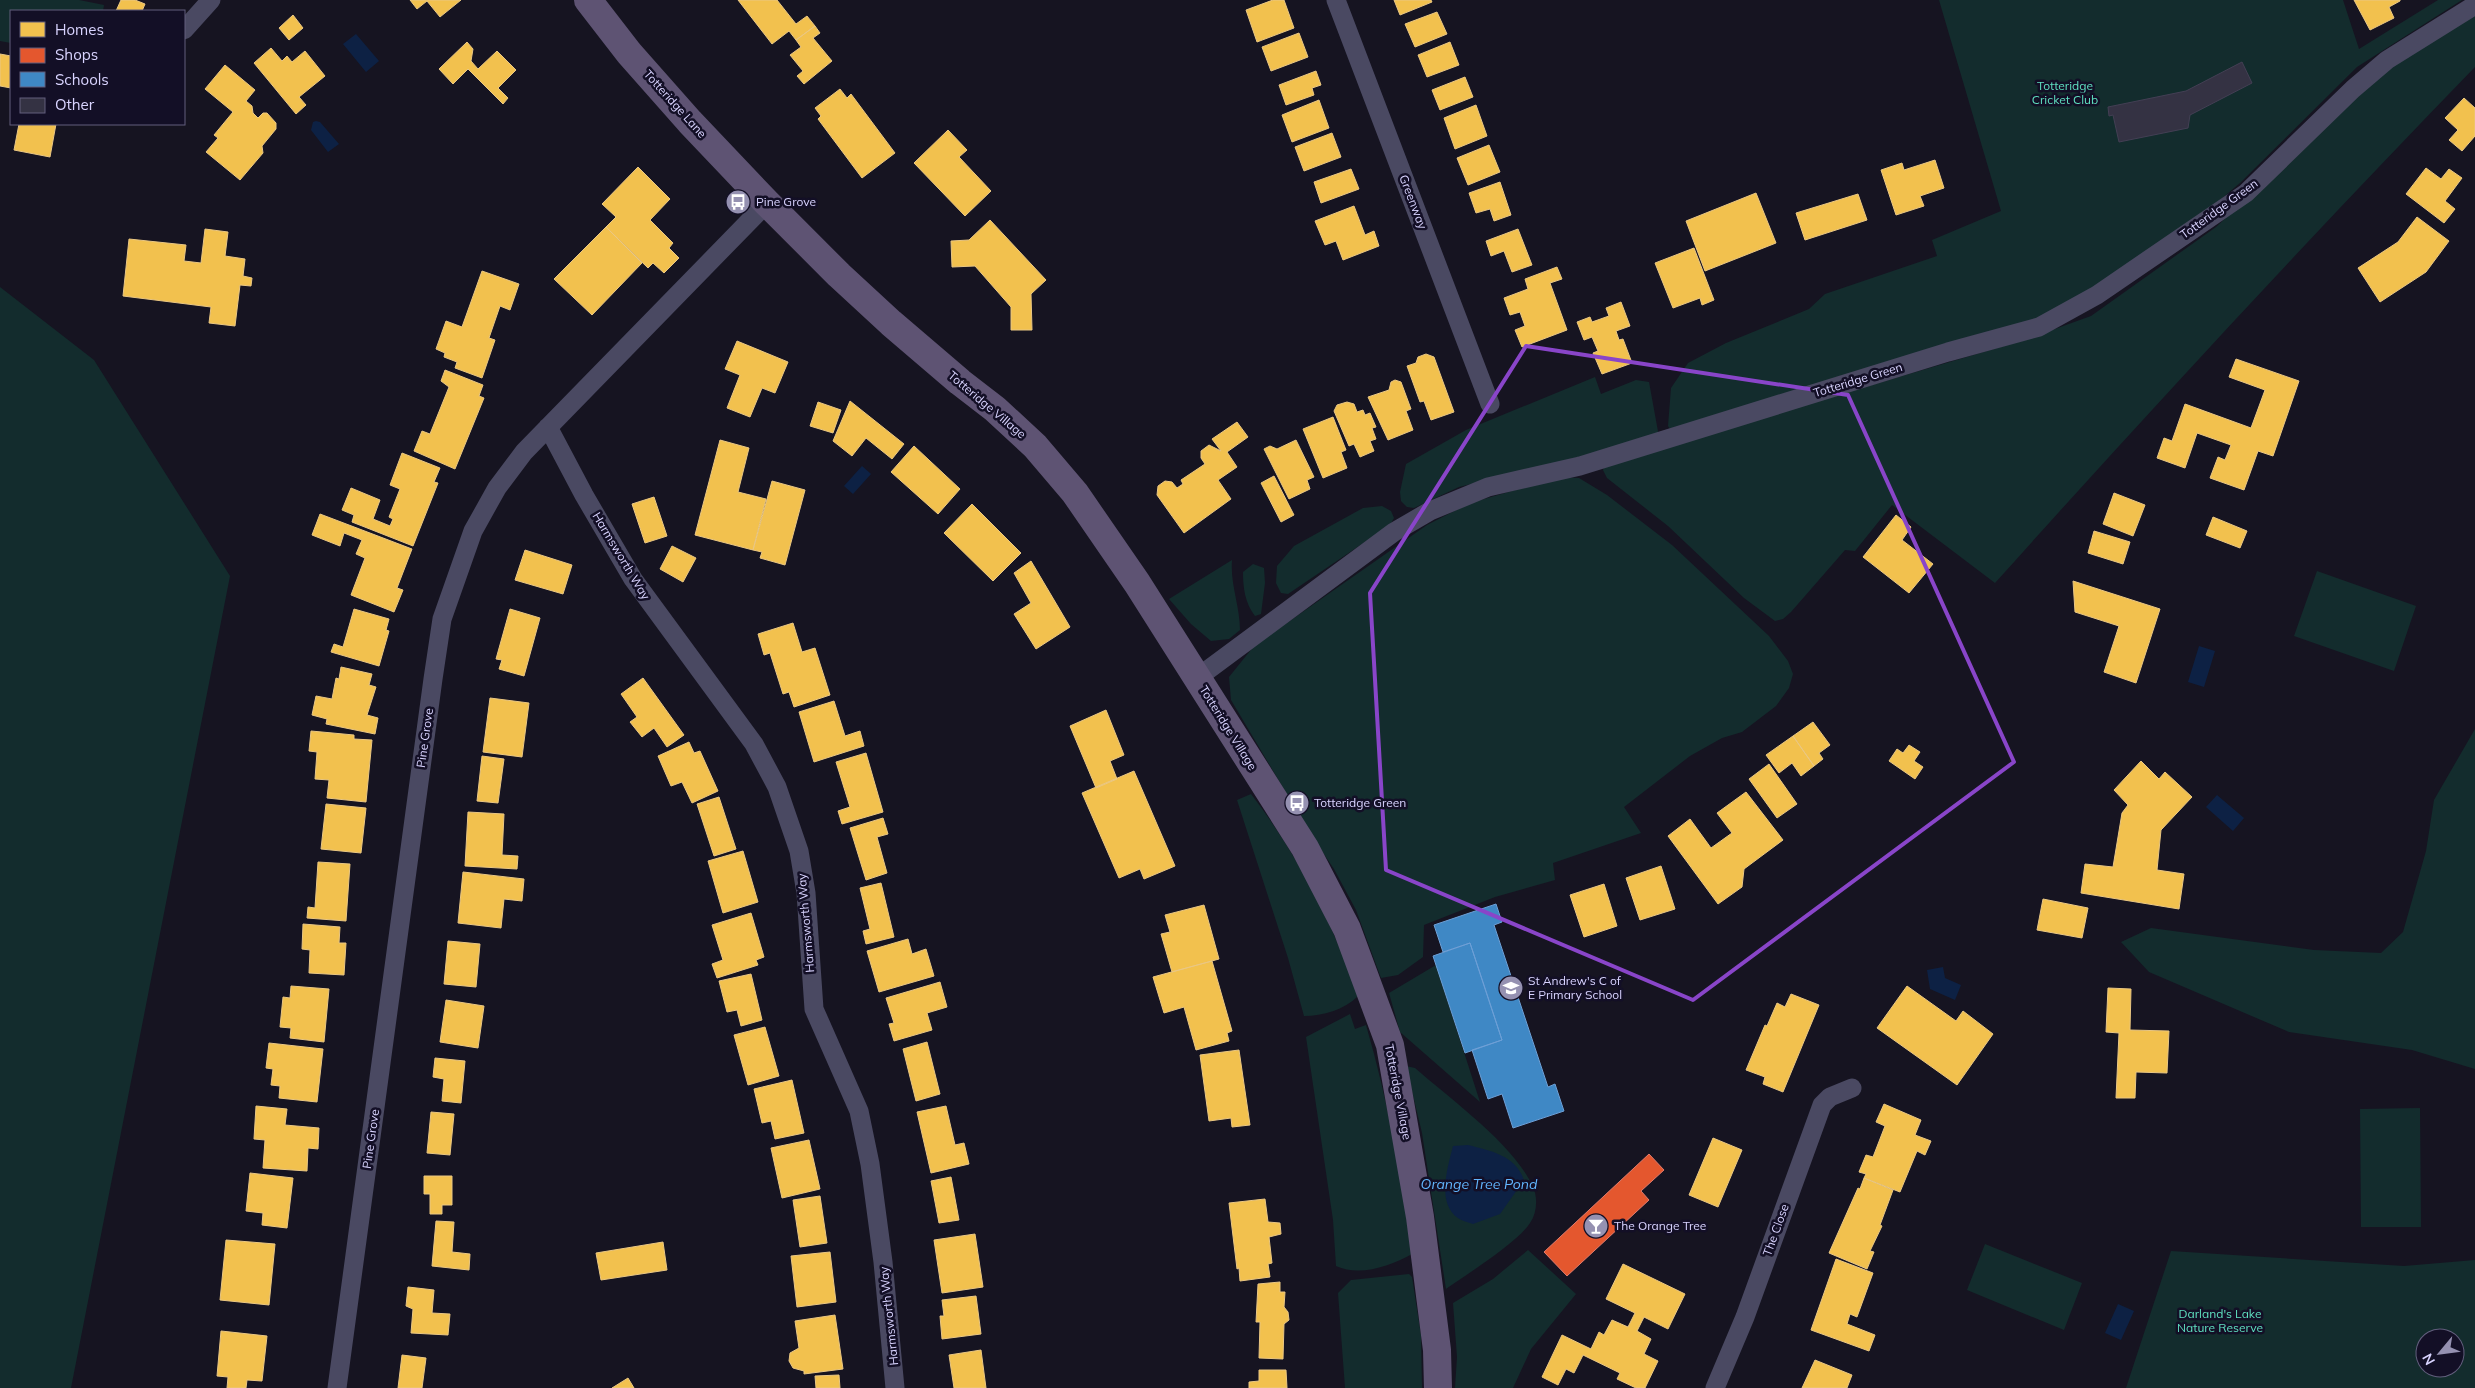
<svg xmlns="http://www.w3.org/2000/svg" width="2475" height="1388" font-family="Mulish,sans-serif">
	<rect width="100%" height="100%" fill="#161421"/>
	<!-- green -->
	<path fill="#132c2d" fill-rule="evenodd" d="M0,0H79L104,5L103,11H11V43L0,41Z
		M1939,0H2343L2359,49L2438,0H2462L2357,67L2240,183L2187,228L2056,311L2025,324L1672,432L1668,426L1671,388L1688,363L1726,343L1809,309L1825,294L1937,256L1932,240L2001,211Z
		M2475,12V67C2311,236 2152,408 1995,583L1892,505L1855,551L1845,550L1791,612L1783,619L1775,621L1744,598L1668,526L1607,478L1603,470L1605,464L2024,340L2091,316L2216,227L2390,65Z
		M0,287L94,360L230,576L71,1388H0Z
		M1595,377L1601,394L1636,380L1649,382L1659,437L1459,487L1414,508L1407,507L1401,501L1400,492L1406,464L1466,430Z
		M1561,477L1579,478L1607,495L1672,545L1769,636L1788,661L1793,674L1789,688L1776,706L1742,732L1722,738L1690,756L1624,807L1641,833L1553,863L1555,880L1495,897L1424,925L1423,957L1398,975L1381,978L1356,910L1334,869L1313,838L1231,700L1229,677L1254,646L1427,525L1470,503Z
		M1382,506L1391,511L1394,518L1390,525L1288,594L1281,593L1276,583L1277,566L1294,546L1363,508Z
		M1232,560C1230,584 1240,606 1240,630L1229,639L1211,641L1191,624L1169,599Z
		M1253,564L1264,568L1265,583L1261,614L1255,616C1245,603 1243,588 1243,572Z
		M2317,571L2416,606L2394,671L2294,636Z
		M2475,729V1069L2412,1050L2289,1032L2149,972L2121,942L2151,928L2314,950L2381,953L2403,932L2426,851L2434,800Z
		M1251,794C1298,855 1333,923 1358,996C1344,1010 1323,1016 1304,1016L1288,958L1237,800Z
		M1436,965L1480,1102L1400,1032L1389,993Z
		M1350,1014L1355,1029L1366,1025C1388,1100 1401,1176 1412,1254C1390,1266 1360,1277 1336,1266L1333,1220L1306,1037Z
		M1406,1066L1415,1068C1450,1099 1514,1144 1533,1187C1538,1198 1537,1213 1530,1223C1517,1243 1467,1274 1446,1289L1422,1133Z
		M2420,1108L2421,1227H2361L2360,1109Z
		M1985,1244L2082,1283L2064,1330L1967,1290Z
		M1528,1250L1576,1294L1531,1349L1513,1388H1455L1457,1357L1453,1303L1493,1279Z
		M2171,1251L2404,1266L2475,1260V1388H2126ZM2425,1338H2455V1368H2425Z
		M1409,1274L1412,1277L1421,1335L1422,1388H1345L1338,1293L1351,1280Z"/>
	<!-- water -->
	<path fill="#0d2144" d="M356,34L379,61L366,72L343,44Z
		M316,121L320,122L339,144L328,152L311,130L313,122Z
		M862,466L871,474L853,494L844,486Z
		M2199,646L2215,651L2204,687L2188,682Z
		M2217,795L2244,818L2233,831L2206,807Z
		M1943,967L1945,978L1961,985L1955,1000L1930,989L1927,970Z
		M1468,1145C1491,1151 1515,1155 1524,1180L1500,1214L1473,1224C1468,1222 1462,1221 1458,1218C1436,1203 1448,1166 1453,1146Z
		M2118,1304L2134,1311L2121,1340L2105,1333Z"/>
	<!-- homes -->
	<path fill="#f2c14e" stroke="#eac783" d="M121,0H135L145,4L142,11H116Z
		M410,0H461L440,17L427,1L417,9Z
		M738,0H777L796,24L807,16L815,26L796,40L789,31L772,44Z
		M1273,0H1284L1294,28L1257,42L1246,10Z
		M1394,0H1431L1432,2L1400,15Z
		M2354,0H2400V1L2389,7L2394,18L2370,30Z
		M1437,12L1447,34L1415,47L1405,24Z
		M293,15L303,28L289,40L279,28Z
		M815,26L820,33L813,38L832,61L804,84L797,76L803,71L790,55L801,47L796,40Z
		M1299,33L1308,57L1271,71L1262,47Z
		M467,42L473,49L471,61L478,69L497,51L516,70L498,88L508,98L503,104L468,69L453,84L439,69Z
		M1450,42L1459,65L1427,77L1418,55Z
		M271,48L282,61L287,56L292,62L305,51L325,76L299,97L306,105L296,114L254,63Z
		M0,54L11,56V88L0,86Z
		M225,65L255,90L246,101L252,106L253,113L258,118L263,113H267L276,123V129L262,146L263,153L240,180L206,152L218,138L214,135L233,112L205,89Z
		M1316,71L1321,85L1312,88L1314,95L1286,105L1279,85Z
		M1465,77L1473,97L1440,110L1432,90Z
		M840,89L847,98L851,94L895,153L862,178L818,119L821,116L815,108Z
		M2464,98L2475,108V136L2462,151L2449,140L2458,130L2445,118Z
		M1319,100L1329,128L1292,142L1282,115Z
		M1476,105L1487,136L1455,149L1444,118Z
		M19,124H56L50,157L14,150Z
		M948,130L967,150L959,157L991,191L965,216L914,163Z
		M1332,133L1341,157L1304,171L1295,147Z
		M1489,145L1500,172L1468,185L1457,158Z
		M1935,160L1944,188L1920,196L1924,206L1896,215L1881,170L1902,163L1904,170Z
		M638,167L670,199L650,220L673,243L669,248L679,258L664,273L653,263L648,268L606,227L616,217L602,204Z
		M2426,168L2441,179L2449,169L2462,178L2445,201L2455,209L2444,223L2406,194Z
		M1351,169L1359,189L1321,203L1314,182Z
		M1500,182L1511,215L1494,221L1490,209L1476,213L1469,193Z
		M1756,193L1776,243L1705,271L1686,221Z
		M1858,194L1867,220L1805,240L1796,213Z
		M1354,206L1365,235L1374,231L1379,246L1343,260L1336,241L1325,245L1315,221Z
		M2417,217L2449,241L2426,272L2380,302L2358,268L2398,242Z
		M990,220L1046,280L1031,294L1032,330H1011V307L975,266L952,267L951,241L969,240Z
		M606,227L642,263L592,315L554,279Z
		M205,229L228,232L225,256L245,259L243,276L252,278L251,286L240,285L235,326L209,323L211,307L123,296L129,239L186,245L184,261L201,263Z
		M1518,229L1532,265L1512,272L1504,251L1491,256L1486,241Z
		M1694,248L1714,300L1702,305L1700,298L1673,308L1655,263Z
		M1557,267L1562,279L1550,283L1567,330L1522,347L1515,330L1525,326L1520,312L1510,315L1504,298L1528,289L1525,279Z
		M482,271L519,284L510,310L500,306L489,338L495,340L482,378L455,368L457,362L444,357L445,353L436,349L446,321L462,327Z
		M1621,302L1630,326L1616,331L1619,340L1623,339L1632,363L1602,374L1593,353L1598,351L1592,337L1584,340L1577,322L1590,317L1592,322L1609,316L1606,308Z
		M737,341L788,362L775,393L762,388L750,417L727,408L740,375L725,369Z
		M1426,354L1434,357L1454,412L1431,420L1424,401L1420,402L1407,366L1416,363L1418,357Z
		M2236,359L2299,381L2273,456L2258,451L2244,490L2210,478L2218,457L2225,460L2231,445L2197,433L2185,468L2157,458L2164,438L2172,441L2185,404L2251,428L2265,390L2229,377Z
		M445,370L483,385L479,396L484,398L455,469L414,451L422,431L430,434L449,387L441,381Z
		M1395,380L1401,382L1411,409L1406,411L1413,430L1388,440L1368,397L1389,390L1391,382Z
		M850,401L904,444L892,459L866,438L852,456L833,441Z
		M818,402L841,410L833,433L810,426Z
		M1347,402L1354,404L1357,412L1363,410L1365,415L1370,413L1376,427L1372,428L1376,439L1370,441L1374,451L1360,457L1354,444L1349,446L1334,411L1337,405Z
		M1333,417L1346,450L1341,452L1347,468L1323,478L1303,429Z
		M1237,422L1248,437L1227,452L1237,467L1218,480L1231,499L1184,533L1157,495L1158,486L1165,481L1172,482L1177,488L1183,484L1181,480L1205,464L1201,458V451L1209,445L1221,451L1212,439Z
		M720,440L749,448L738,492L766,499L753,550L695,535Z
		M1296,440L1314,477L1307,480L1310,489L1289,499L1264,449L1270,446L1277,449Z
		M914,446L960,489L938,514L891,472Z
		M402,453L440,468L434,482L438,483L413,546L352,522L354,515L342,510L351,488L380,500L373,519L390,526L393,519L389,517L400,489L390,485Z
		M1274,476L1294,515L1281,522L1261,483Z
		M772,481L805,490L785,565L760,558L762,552L753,550Z
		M2114,493L2145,505L2133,536L2103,524Z
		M654,497L667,536L645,543L632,504Z
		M972,504L1021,553L993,581L944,533Z
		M320,514L412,549L397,588L403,590L394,612L351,595L365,558L356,554L362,540L344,533L340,546L312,535Z
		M1896,515L1911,527L1902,540L1933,564L1909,593L1863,557Z
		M2213,517L2247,531L2240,548L2206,535Z
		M2094,531L2130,542L2123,564L2088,553Z
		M672,546L696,558L683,582L660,569Z
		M525,550L572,565L563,594L515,580Z
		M1031,561L1070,627L1036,649L1014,614L1031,603L1014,573Z
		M2073,581L2160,609L2136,683L2104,672L2119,626L2075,612Z
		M354,609L389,619L386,630L389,631L379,666L331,652L334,644L343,647Z
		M510,609L540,618L524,676L499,669L502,660L496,659Z
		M793,623L802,652L815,648L830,695L794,707L789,692L783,694L770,653L764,655L758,634Z
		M341,667L372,674L369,685L376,687L367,715L378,718L375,734L326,724L327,719L312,715L316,696L332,699L336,678L339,679Z
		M643,678L684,735L667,747L654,728L642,737L630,722L637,717L621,694Z
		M490,698L529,703L522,757L483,752Z
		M834,701L845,736L860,731L864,746L814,762L799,712Z
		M1106,710L1124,755L1110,761L1117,779L1096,788L1070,726Z
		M1813,722L1830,745L1819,753L1823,759L1814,766L1793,736Z
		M311,731L354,735V739L372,740L366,802L327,798L329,780L315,779L317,752L309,751Z
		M1793,736L1814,766L1801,776L1792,763L1779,773L1766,755Z
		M689,742L694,753L700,751L718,791L692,803L682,782L671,786L658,756Z
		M1909,745L1920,752L1914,761L1923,767L1915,779L1889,761L1897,749L1903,753Z
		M866,753L883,812L842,824L838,811L850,807L836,762Z
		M482,756L504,759L498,803L477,801Z
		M2141,761L2159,779L2165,772L2192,797L2161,830L2157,870L2184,874L2179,909L2081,893L2085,864L2113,867L2122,813L2128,805L2114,790Z
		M1769,764L1797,804L1777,818L1749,779Z
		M1134,771L1175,866L1144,879L1140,869L1119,878L1082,793Z
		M1746,792L1783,840L1744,869L1742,887L1718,904L1668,836L1690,819L1711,848L1732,833L1717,813Z
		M719,797L736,849L714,856L697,804Z
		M326,804L366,808L361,853L321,849Z
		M468,812L504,814L502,855L518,856L517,869L465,866Z
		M883,818L888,834L877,837L887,873L866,880L850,828Z
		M743,851L758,902L723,913L708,861Z
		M318,862L350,864L346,921L307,918L308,907L315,908Z
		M1661,866L1675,909L1640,920L1626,878Z
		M463,872L524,879L522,901L504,899L501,928L458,923Z
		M881,883L894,937L866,944L863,931L870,929L860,888Z
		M1604,884L1617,926L1584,937L1570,895Z
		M2043,899L2088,908L2082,938L2037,930Z
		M1204,905L1219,959L1172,972L1161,934L1170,932L1165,915Z
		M751,913L764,957L756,960L758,965L717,978L712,964L723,960L712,925Z
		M303,924L340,927L339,943H346L344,975L309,973L310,950L302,949Z
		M908,939L912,954L926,949L934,976L879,992L867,951Z
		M448,941L480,944L476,987L444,984Z
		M1212,961L1232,1031L1227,1033L1229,1041L1196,1050L1184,1007L1164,1013L1153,977Z
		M751,974L762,1020L741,1026L737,1010L727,1012L719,981Z
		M940,982L947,1007L927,1013L932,1030L894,1041L889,1024L894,1023L886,998Z
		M291,986L329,989L324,1042L290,1038L291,1028L280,1027L283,997L290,998Z
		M1907,986L1956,1021L1963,1011L1993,1034L1957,1085L1877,1028Z
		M2108,988L2131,989L2130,1030L2169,1031L2167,1073L2136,1072L2135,1098H2116L2119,1033L2106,1032Z
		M1791,994L1819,1005L1783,1092L1763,1084L1765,1077L1746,1070L1765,1025L1767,1026L1777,1003L1785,1007Z
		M446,1000L484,1006L478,1048L440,1042Z
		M765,1027L779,1076L748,1085L734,1035Z
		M927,1042L940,1094L916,1101L903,1049Z
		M269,1043L323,1049L317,1102L279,1098L280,1086L271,1085L273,1069L266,1068Z
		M1239,1050L1250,1125L1232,1127L1231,1118L1209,1121L1200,1055Z
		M435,1058L465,1061L461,1103L442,1101L444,1079L433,1077Z
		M792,1080L804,1133L775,1139L771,1121L762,1123L754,1089Z
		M1884,1104L1921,1120L1915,1135L1931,1141L1925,1155L1917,1151L1900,1192L1864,1178L1866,1174L1859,1172L1866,1155L1873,1157L1885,1126L1876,1122Z
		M256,1106L287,1109L285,1125L319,1128L318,1149L308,1148L307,1171L263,1168L265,1140L254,1139Z
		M946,1106L955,1145L964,1143L969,1164L931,1173L917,1112Z
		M431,1112L454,1114L450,1155L427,1153Z
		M1713,1138L1742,1150L1718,1207L1689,1195Z
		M809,1140L820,1189L782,1198L771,1148Z
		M250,1173L293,1178L287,1228L262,1225L263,1213L246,1211Z
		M424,1176H452V1205H442V1214H430V1194H424Z
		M951,1177L959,1220L939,1223L931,1181Z
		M1864,1178L1893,1190L1880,1225L1882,1226L1870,1251L1874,1252L1867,1269L1829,1253L1858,1188L1860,1189Z
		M820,1196L827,1243L800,1247L793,1200Z
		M1265,1199L1268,1222L1280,1223L1281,1234L1269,1237L1272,1263L1268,1264L1270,1277L1240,1281L1239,1268L1237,1269L1229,1203Z
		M436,1221L454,1222L452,1252L470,1254L469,1270L432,1266Z
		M975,1234L983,1287L942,1293L934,1240Z
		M226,1240L275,1244L269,1305L220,1300Z
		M663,1242L667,1270L601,1280L596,1253Z
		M830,1252L836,1302L797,1307L791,1256Z
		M1836,1259L1873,1273L1857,1317L1850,1314L1847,1324L1875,1335L1869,1351L1811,1330Z
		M1623,1264L1685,1294L1668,1329L1644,1317L1637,1331L1651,1339L1644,1354L1658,1361L1645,1388H1636L1617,1379L1620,1373L1583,1355L1574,1373L1566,1369L1558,1385L1542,1377L1562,1335L1591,1349L1599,1332L1604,1335L1612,1320L1628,1327L1635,1313L1606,1299Z
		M1280,1282V1292H1285L1284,1307L1288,1312L1289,1320L1284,1324L1283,1359L1259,1358L1260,1322H1256L1258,1284Z
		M408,1287L434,1290L432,1313L450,1314L448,1335L411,1333L413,1309L406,1306Z
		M976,1296L981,1334L942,1339L940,1316H944L942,1300Z
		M835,1315L843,1369L804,1374V1371L793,1368L789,1361L790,1353L799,1348L795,1321Z
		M221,1331L267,1336L262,1381L247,1380L246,1388H227L228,1377L217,1376Z
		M981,1350L986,1388H954L949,1355Z
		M402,1355L426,1358L422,1388H398Z
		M1815,1360L1852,1375L1847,1388H1802Z
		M1259,1370H1286L1287,1388H1249V1382L1259,1381Z
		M839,1375L840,1388H816L815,1376Z
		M628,1378L634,1388H612Z"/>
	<!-- shops -->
	<path fill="#e4572e" stroke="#e17c6d" d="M1649,1154L1664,1170L1641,1191L1649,1200L1567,1276L1544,1252Z"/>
	<!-- schools -->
	<path fill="#3f88c5" stroke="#6d9fd6" d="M1496,904L1502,922L1494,925L1548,1087L1555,1084L1564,1111L1513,1128L1502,1094L1488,1099L1472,1050L1502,1040L1470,943L1443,952L1434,925Z
		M1470,943L1502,1040L1465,1053L1433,956Z"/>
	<!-- building -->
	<path fill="#343243" stroke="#433f54" d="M2242,62L2252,83L2190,115L2188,128L2119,142L2113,115L2109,116L2108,107L2186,91Z"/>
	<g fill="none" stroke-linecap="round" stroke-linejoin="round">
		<!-- minor -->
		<path stroke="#4a4962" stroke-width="19" d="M1336,0L1490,404
			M184,30L211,0
			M548,427L584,495L633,579L754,744L777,787L799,851L806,893L814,1009L859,1111L870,1164L883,1262L895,1388
			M1197,678L1394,532L1430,511L1488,487L1580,466L1948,352L2039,327L2097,295L2246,193L2353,89L2387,60L2475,5
			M337,1388L433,679L442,619L473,531L497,488L524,452L767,203
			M1715,1388L1745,1317L1822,1105L1830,1097L1852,1088"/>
		<!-- primary -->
		<path stroke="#5e5373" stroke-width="28" d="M588,0L629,53L690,122L767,203L839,275L891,323L960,382L995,409L1035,446L1075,493L1137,583L1305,848L1347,929L1390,1045L1420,1217L1437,1350L1438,1388"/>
	</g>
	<!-- marked area -->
	<path fill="none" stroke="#8945c9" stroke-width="4" stroke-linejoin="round" d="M1526,346L1848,395L2014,762L1693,1000L1386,870L1370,593Z"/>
	<!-- icons -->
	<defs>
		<symbol id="bus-disc" viewBox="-11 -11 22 22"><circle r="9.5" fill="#9591b1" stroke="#130f26"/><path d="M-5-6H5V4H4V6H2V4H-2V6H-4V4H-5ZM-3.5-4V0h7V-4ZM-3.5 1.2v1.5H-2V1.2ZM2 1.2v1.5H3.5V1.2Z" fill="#fff"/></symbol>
		<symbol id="school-disc" viewBox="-11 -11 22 22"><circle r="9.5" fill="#9591b1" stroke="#130f26"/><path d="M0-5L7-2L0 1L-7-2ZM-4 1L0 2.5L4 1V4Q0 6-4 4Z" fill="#fff"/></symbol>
		<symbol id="bar-disc" viewBox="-11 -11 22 22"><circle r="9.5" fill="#9591b1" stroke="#130f26"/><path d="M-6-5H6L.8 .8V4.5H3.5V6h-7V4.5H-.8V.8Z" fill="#fff"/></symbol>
	</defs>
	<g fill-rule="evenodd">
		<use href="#bus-disc" x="724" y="188" width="28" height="28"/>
		<use href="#bus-disc" x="1283" y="789" width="28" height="28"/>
		<use href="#school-disc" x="1497" y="974" width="28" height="28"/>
		<use href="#bar-disc" x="1582" y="1212" width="28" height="28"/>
	</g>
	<g text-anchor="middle" stroke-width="5" stroke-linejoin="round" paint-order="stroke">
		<!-- park labels -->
		<g font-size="12" fill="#5fe0c0" stroke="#130f26">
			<text x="2065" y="90">Totteridge<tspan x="2065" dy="14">Cricket Club</tspan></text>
			<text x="2220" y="1318">Darland's Lake<tspan x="2220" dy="14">Nature Reserve</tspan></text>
		</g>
		<!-- street labels -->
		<g font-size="12" fill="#d9d4ff" stroke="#130f26">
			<text transform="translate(675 104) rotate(48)" y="4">Totteridge Lane</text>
			<text transform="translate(1413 202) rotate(69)" y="4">Greenway</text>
			<text transform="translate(2219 209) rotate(-36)" y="4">Totteridge Green</text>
			<text transform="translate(1858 380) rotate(-17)" y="4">Totteridge Green</text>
			<text transform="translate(987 405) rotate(40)" y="4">Totteridge Village</text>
			<text transform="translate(621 556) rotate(59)" y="4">Harmsworth Way</text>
			<text transform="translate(1228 728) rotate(58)" y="4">Totteridge Village</text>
			<text transform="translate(425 738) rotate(-82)" y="4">Pine Grove</text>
			<text transform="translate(806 923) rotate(-95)" y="4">Harmsworth Way</text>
			<text transform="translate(1398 1092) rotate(79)" y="4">Totteridge Village</text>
			<text transform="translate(371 1139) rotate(-82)" y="4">Pine Grove</text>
			<text transform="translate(1776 1230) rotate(-70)" y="4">The Close</text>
			<text transform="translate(889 1316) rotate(-96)" y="4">Harmsworth Way</text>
		</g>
		<!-- poi labels -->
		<g font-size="12" fill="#d9d4ff" stroke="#130f26" text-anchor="start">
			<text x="756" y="206">Pine Grove</text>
			<text x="1314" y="807">Totteridge Green</text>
			<text x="1528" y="985">St Andrew's C of<tspan x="1528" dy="14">E Primary School</tspan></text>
			<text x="1614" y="1230">The Orange Tree</text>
		</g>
		<!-- water labels -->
		<g font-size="14" font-style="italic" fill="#62b6ff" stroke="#130f26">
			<text x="1479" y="1189">Orange Tree Pond</text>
		</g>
	</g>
	<!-- legend -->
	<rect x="10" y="10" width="175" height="115" fill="#130f26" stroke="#625e7d"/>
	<rect x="20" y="22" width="25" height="15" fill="#f2c14e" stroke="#625e7d"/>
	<text x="55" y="35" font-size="15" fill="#d9d4ff">Homes</text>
	<rect x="20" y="48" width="25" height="15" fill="#e4572e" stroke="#625e7d"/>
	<text x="55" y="60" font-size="15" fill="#d9d4ff">Shops</text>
	<rect x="20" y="72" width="25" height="15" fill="#3f88c5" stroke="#625e7d"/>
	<text x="55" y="85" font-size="15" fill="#d9d4ff">Schools</text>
	<rect x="20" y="98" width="25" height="15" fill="#343243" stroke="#625e7d"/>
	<text x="55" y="110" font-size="15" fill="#d9d4ff">Other</text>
	<!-- north arrow -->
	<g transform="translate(2440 1353) rotate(241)"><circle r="24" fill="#130f26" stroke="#625e7d"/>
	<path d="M0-4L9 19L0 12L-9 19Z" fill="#9591b1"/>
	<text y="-8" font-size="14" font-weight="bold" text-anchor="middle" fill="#d9d4ff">N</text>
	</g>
</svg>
